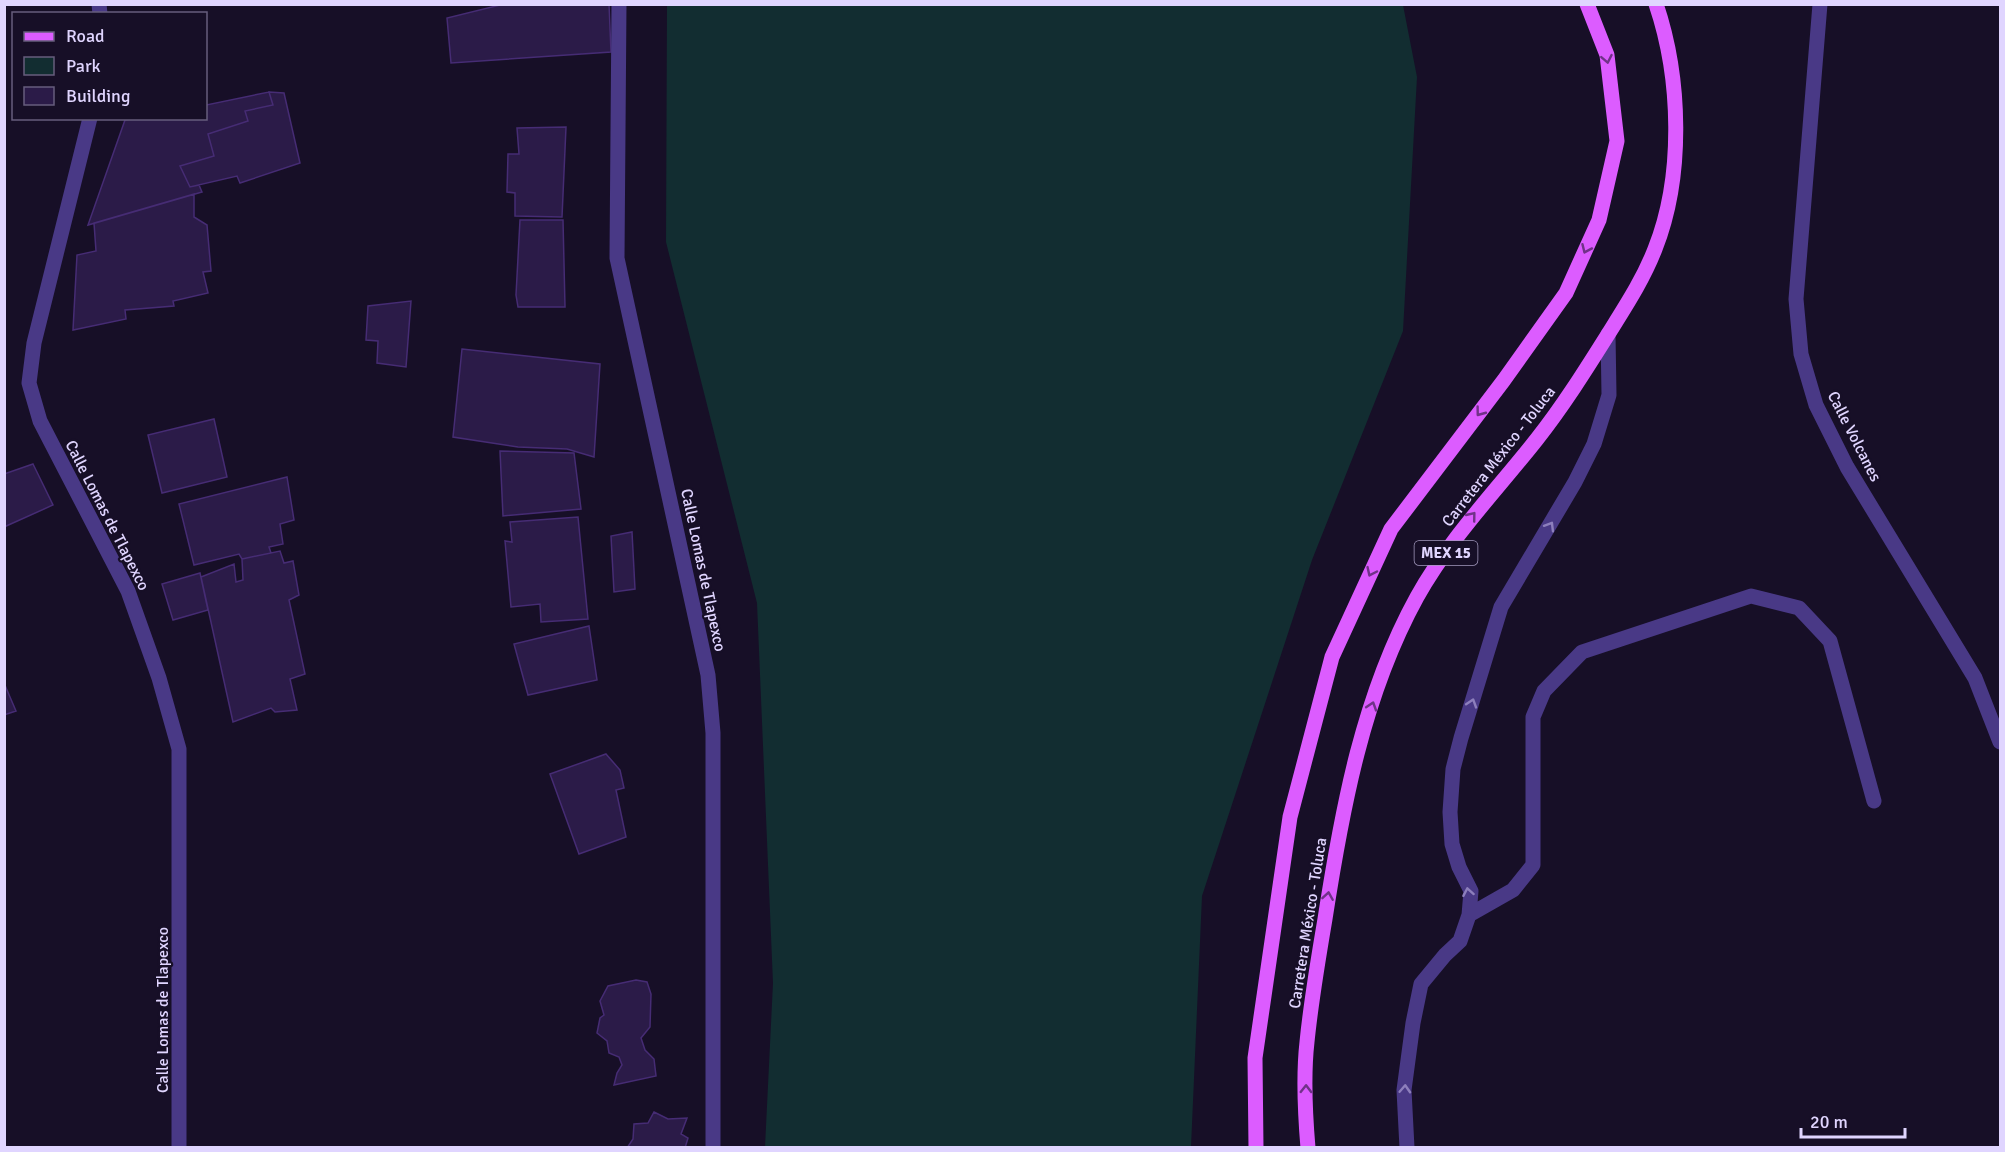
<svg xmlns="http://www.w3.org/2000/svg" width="2005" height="1152" font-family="Signika,sans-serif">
	<rect width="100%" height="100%" fill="#170f27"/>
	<!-- green -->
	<path fill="#122d31" d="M667,5H1403L1417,77L1403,331L1312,560L1202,896L1191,1147H765L773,983L757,603L666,242Z"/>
	<!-- building -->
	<path fill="#2b1b48" stroke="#462c74" stroke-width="1.5" d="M504,4H609L611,52L451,63L447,18Z
		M269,92L284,93L300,163L240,183L237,176L190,187L180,166L214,156L208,134L248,121L245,111L273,105Z
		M269,92L273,105L245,111L248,121L208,134L214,156L180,166L190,187L199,185L202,192L88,225L125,120L135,118H206V105Z
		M566,127L562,217L515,216V193L507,192L508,154H519L517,128Z
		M194,194V217L207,225L211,271L203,272L208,293L173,301L174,306L125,310L126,319L73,330L77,255L96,251L94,223Z
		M520,220H563L565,307H518L516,295Z
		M411,301L406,367L377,363L378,341L366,340L368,306Z
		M462,349L600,364L594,457L567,449L518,447L453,437Z
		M214,419L227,477L162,493L148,435Z
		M500,451L574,453L581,509L503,516Z
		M33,464L53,505L4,527V474Z
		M287,477L294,520L280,524L283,544L269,547L271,553L242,559L239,554L194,565L179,504Z
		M578,517L588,619L541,622L540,604L511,607L505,541L512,542L510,522Z
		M632,532L635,589L614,592L611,536Z
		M280,551L284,563L293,561L299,595L289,600L305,674L290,679L297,710L275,712L271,708L233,722L201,577L234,564L236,582L243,580L242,559Z
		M200,573L208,610L173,620L162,584Z
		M589,626L597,680L528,695L514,644Z
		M4,683L16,711L4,715Z
		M606,754L620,770L624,788L616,790L626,837L579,854L550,774Z
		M636,980L647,982L651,994L650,1027L641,1038L645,1050L654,1059L656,1076L614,1085L617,1073L622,1065L619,1057L609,1053L607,1041L597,1033L600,1018L604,1015L600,1001L608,986Z
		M654,1112L668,1119L687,1118L681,1134L688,1138L685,1148H627L633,1139L634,1124L648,1123Z"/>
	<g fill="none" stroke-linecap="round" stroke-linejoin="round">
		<!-- lane -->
		<path stroke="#493986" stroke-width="15" d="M1469,915L1513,890L1533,865V717L1544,691L1582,652L1751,596L1799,608L1830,641L1874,801
			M1407,1148L1404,1090L1413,1023L1421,984L1445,955L1460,941L1469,915L1471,891L1459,867L1452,844L1450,812L1453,769L1461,738L1501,607L1575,482L1594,444L1609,395L1608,334"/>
		<!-- street -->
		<path stroke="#493986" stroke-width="15" d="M99,4L100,14
			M619,4L617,258L708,675L713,733V1148
			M1820,4L1796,299L1801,354L1816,405L1847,467L1975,678L2000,742
			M90,118L34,343L29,383L40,421L128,591L159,678L179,749V1148"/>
		<!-- primary -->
		<path stroke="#dc5cff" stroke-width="15" d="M1256,1148L1255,1058L1290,817L1332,657L1391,529L1504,380L1566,293L1599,220L1617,141L1607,55L1587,4
			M1308,1148C1305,1113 1303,1077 1307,1042C1311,1001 1318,960 1325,919C1342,809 1363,695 1417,597C1450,538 1496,491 1537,439C1563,406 1585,371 1607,336C1625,307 1643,280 1655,249C1684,176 1681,78 1656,4"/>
	</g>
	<!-- one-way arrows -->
	<defs><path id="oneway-chevron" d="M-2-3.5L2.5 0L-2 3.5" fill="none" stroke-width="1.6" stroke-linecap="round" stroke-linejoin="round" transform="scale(1.5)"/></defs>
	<g stroke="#703288">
		<use href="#oneway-chevron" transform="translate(1607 59) rotate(79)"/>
		<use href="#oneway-chevron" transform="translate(1586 249) rotate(114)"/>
		<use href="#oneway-chevron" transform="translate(1480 412) rotate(127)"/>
		<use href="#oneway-chevron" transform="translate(1472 516) rotate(-51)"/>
		<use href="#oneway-chevron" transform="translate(1371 572) rotate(115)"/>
		<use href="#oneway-chevron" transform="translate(1372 706) rotate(-72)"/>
		<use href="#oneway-chevron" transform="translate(1328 896) rotate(-81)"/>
		<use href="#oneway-chevron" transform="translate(1306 1089) rotate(-89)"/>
	</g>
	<g stroke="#8d7fbc">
		<use href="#oneway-chevron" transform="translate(1550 526) rotate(-59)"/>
		<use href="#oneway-chevron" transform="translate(1472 703) rotate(-72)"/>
		<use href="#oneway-chevron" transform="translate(1468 892) rotate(-100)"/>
		<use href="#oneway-chevron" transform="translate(1405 1089) rotate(-87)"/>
	</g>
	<g text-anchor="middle" stroke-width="4.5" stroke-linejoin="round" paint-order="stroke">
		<!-- shield labels -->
		<rect fill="#170f27" stroke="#a49abe" stroke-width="1.5" x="1414.5" y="541" width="63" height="24" rx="4.5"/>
		<g font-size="15" font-weight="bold" fill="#e0d5ff">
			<text x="1446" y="558">MEX 15</text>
		</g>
		<!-- street labels -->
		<g font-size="16" fill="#e0d5ff" stroke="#170f27">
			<text transform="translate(1855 436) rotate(63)" y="6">Calle Volcanes</text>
			<text transform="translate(1498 456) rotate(-52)" y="6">Carretera México - Toluca</text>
			<text transform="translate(108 515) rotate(63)" y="6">Calle Lomas de Tlapexco</text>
			<text transform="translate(704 570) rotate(78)" y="6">Calle Lomas de Tlapexco</text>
			<text transform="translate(1307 923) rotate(-81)" y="6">Carretera México - Toluca</text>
			<text transform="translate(162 1010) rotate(-90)" y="6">Calle Lomas de Tlapexco</text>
		</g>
	</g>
	<!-- border -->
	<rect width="2005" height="1152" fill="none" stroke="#e0d5ff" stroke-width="12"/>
	<!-- legend -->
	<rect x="12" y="12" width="195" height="108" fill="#170f27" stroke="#675e7d" stroke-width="1.5"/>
	<rect x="24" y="32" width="30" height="9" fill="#dc5cff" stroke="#675e7d" stroke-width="1.5"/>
	<text x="66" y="42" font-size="18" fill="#e0d5ff">Road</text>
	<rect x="24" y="57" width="30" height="18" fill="#122d31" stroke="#675e7d" stroke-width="1.5"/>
	<text x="66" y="72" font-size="18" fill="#e0d5ff">Park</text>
	<rect x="24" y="87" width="30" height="18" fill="#2b1b48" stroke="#675e7d" stroke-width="1.5"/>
	<text x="66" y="102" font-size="18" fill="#e0d5ff">Building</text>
	<!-- scale -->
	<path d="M1801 1128v9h104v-9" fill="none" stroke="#e0d5ff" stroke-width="3"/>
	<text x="1810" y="1128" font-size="18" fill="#e0d5ff" stroke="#170f27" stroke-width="4.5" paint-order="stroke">20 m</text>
</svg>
